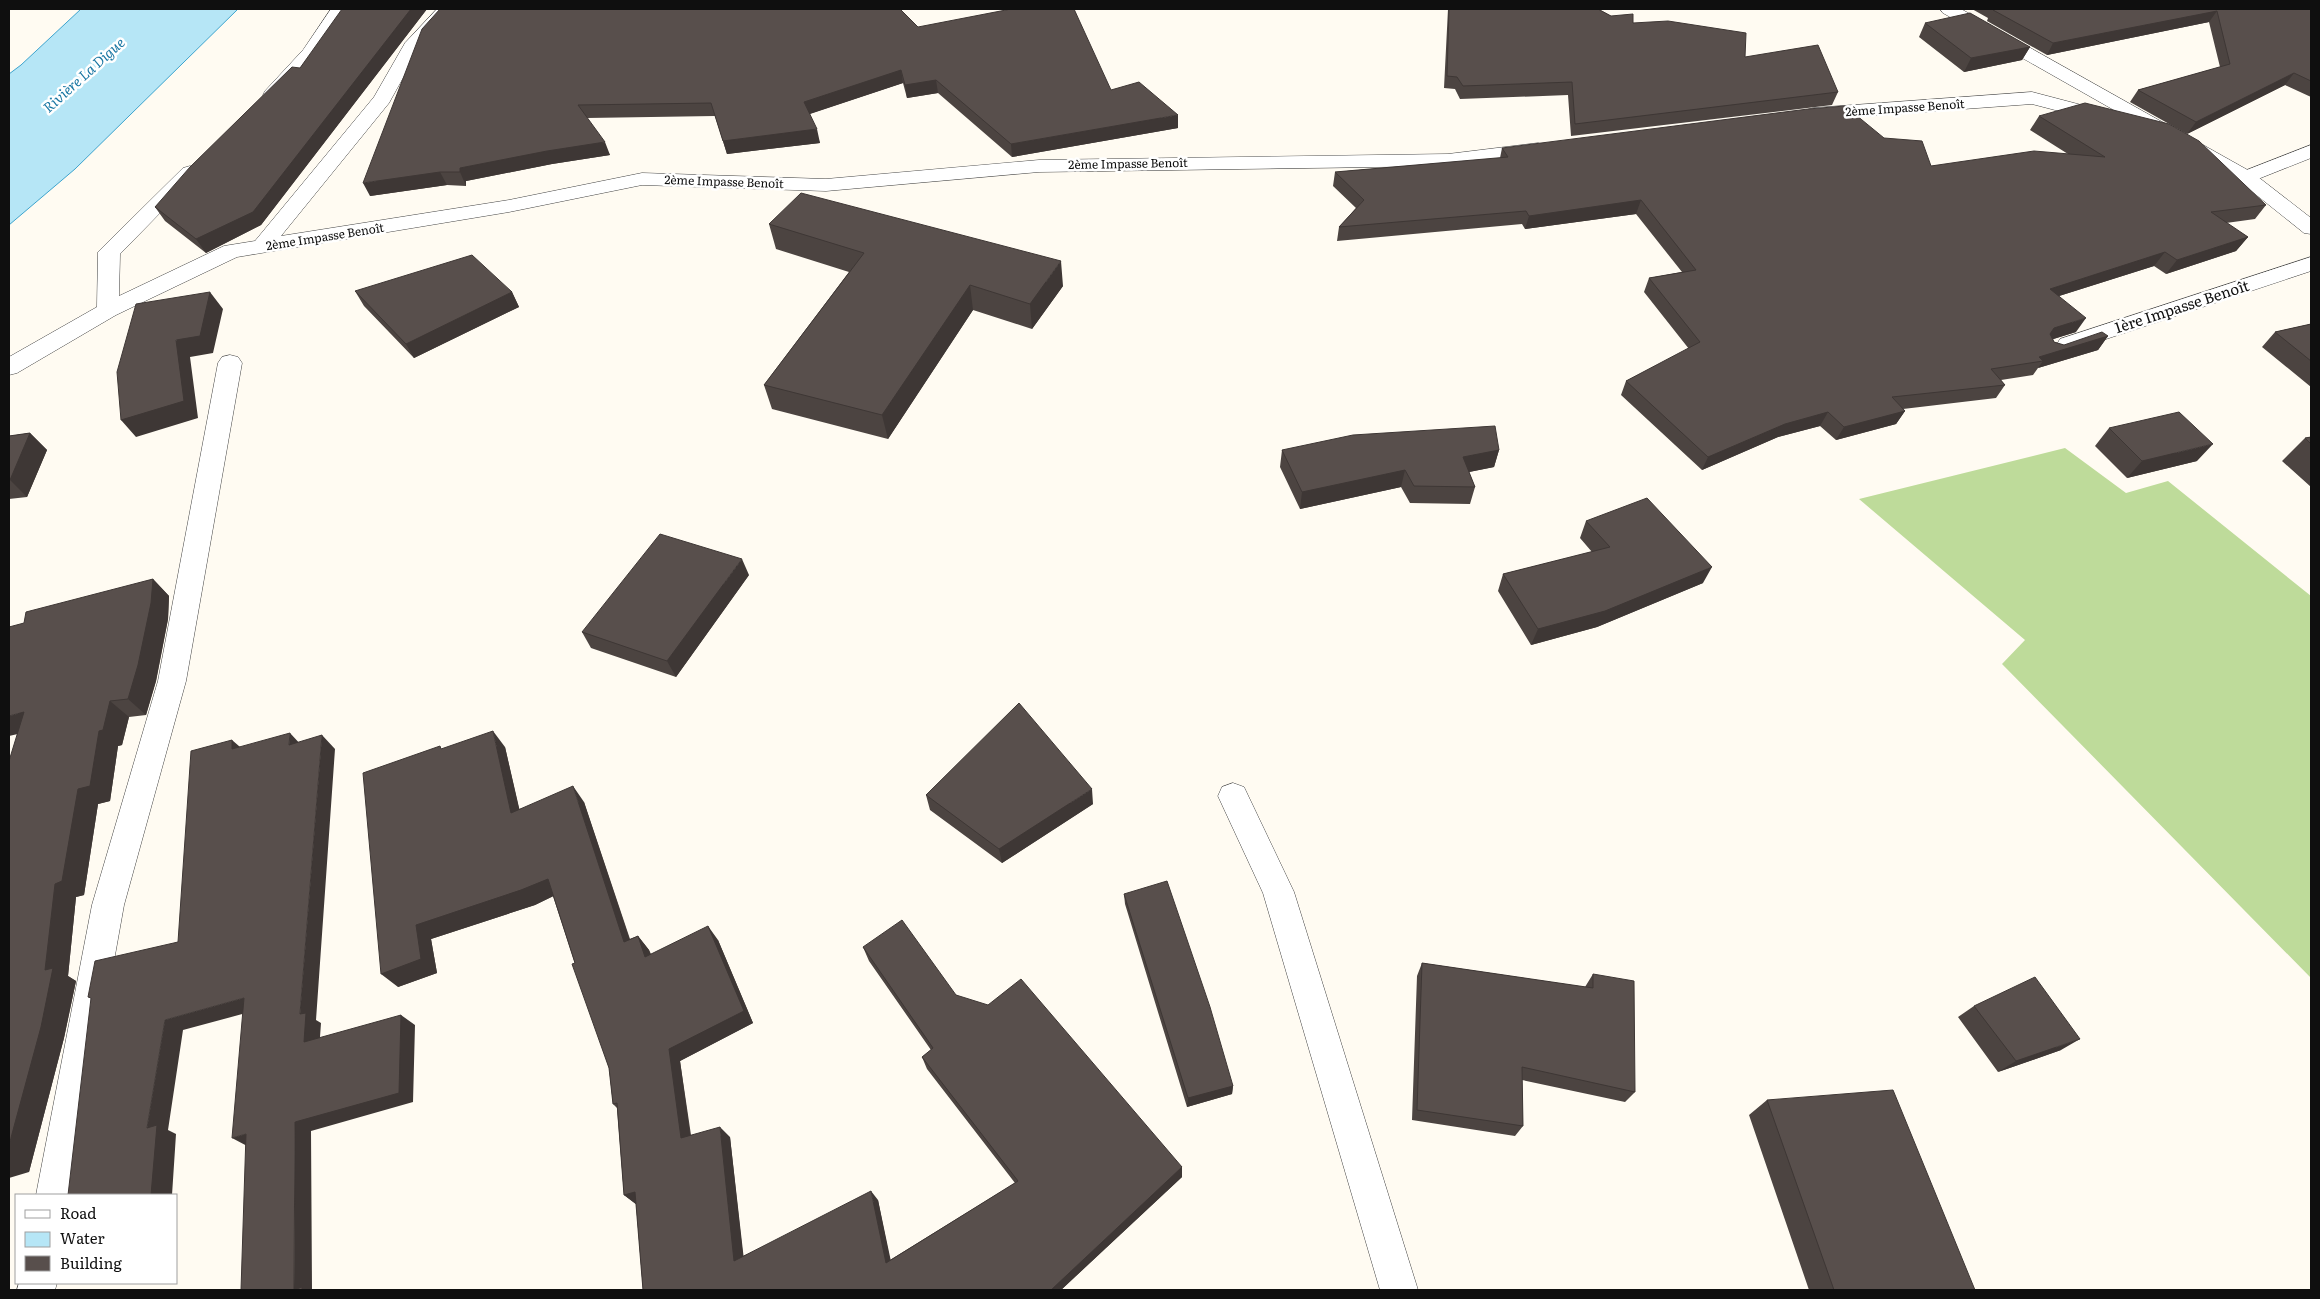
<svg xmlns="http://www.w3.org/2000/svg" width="2320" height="1299" font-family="Literata,serif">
	<rect width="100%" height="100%" fill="#fffbf2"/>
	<!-- forest -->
	<path fill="#bedb9a" d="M2065,448L2126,493L2168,481L2311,596V978L2002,664L2025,640L1859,499Z"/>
	<!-- water -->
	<path fill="#b6e6f6" stroke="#3da4ce" d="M81,9H238L75,169L9,225V74L21,65Z"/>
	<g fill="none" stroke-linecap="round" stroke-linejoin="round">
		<defs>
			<path id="lane" d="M2311,145V158L2253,181L2246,183L2239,181L2236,177L2239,173Z
				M230,355L238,357L242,363L186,681L124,905L72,1195H36L92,905L158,681L218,363L222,357Z
				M19,1283H57L55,1290H17Z"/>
			<path id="street" d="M331,9H349C339,27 294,93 277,100C273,101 269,100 265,99L263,95L265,91L303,50Z
				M437,9H455L419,49L389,103L281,236L509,200L642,173L826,179L1039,160L1448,154L1538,143L1545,145L1548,149L1545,153L1538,155L1448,166L1039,172L826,191L642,185L509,212L237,257L116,315L17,373L9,375V357L97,307L98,252L183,168L190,166L197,168L200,172L120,254L119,296L224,246L255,241L374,97L405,43Z
				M1940,9H1961L2253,173L2311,218V234L2304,233L2239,181L1943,13Z
				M2032,92L2112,113L2115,117L2112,121L2105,123L2032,104L1813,120L1806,118L1803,114L1806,110L1813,108Z
				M2311,257V271L2076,349L2068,352L2060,349L2057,344L2060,339Z
				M1233,783L1244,787L1294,892L1418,1290H1380L1263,893L1218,796L1222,787Z"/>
		</defs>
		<!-- lane casing -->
		<use href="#lane" stroke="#424242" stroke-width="1"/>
		<!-- street casing -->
		<use href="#street" stroke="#424242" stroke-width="1"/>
		<!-- lane -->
		<use href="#lane" fill="#fff" fill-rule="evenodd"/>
		<!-- street -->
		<use href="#street" fill="#fff" fill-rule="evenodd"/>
	</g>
	<!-- wall -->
	<path fill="#4c4441" d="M346,9H427L261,225L206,253L165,221L155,207L300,68Z
		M440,9L918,27L1111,90L1178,128L1012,157L938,93L907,98L903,83L809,114L820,143L727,154L715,116L587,118L610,155L552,164L466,181V186L447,185L370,196Z
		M1448,9H1598L1611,16L1745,57L1838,92L1832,105L1571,136L1568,95L1460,99L1455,89L1444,88Z
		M1972,9H2311V97L2285,85L2187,134L2130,102L2138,90L2220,67L2209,22L2047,55L1987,21L1988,18Z
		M1925,23L2030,47L2022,60L1964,72L1919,37Z
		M2039,116L2266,205L2255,219L2226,223L2248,237L2236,251L2166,274L2154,266L2059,296L2076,332L2053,339L2054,342L2064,345L2108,336L2098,350L2038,368L2033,375L2001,380L2005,385L1996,398L1903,409L1905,411L1896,424L1836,440L1820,426L1778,437L1702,470L1621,395L1626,381L1689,349L1644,292L1649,278L1682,272L1636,214L1525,229L1522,224L1337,241L1339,227L1356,208L1333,186L1335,172L1500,158L1502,148L1884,138L1931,166L2068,154L2030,130Z
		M769,224L1063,286L1032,329L973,310L888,439L772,409L764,385L849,272L776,249Z
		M355,291L512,292L519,307L414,358L364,306Z
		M2311,324V387L2262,347L2275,332Z
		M2109,428L2197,461L2127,478L2095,446Z
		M30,433L47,450L27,497L9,499V436Z
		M2311,437V487L2282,461L2305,438Z
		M1282,450H1499L1494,467L1469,472L1475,487L1470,504L1410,503L1401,487L1300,509L1280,467Z
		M1586,521L1703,583L1597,627L1531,645L1498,591L1503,574L1592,552L1580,538Z
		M749,575L676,677L591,648L582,632Z
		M153,579L169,596L168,619L156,681L146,715L129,717L122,745L118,746L110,801L98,804L84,895L76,897L68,976L76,981L64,1038L29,1172L17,734L24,623Z
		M505,747L519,809L584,802L630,939L638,936L649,950L651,954L718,940L753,1023L680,1061L691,1135L730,1137L743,1256L878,1200L890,1260L1015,1183L927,1069L922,1057L931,1050L869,961L863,947L956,995L1182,1167V1177L1061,1290H643L636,1204L624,1195L617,1108L613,1104L609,1068L553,896L535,905L431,939L437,973L398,987L443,749Z
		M926,795L1093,804L1002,863L930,810Z
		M1124,894L1233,1086L1232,1094L1187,1107L1125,904Z
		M1422,963L1585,987L1593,974L1635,1092L1625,1102L1522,1080L1523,1126L1515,1136L1412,1120L1417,976Z
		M1974,1006L2061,1050L1998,1072L1958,1017Z
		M1767,1100L1975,1290H1809L1749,1115Z"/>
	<!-- shaded-wall -->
	<path fill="#3e3735" d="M411,9H427L261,225L206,253L196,239Z
		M2217,11L2209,22L2047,55L2053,43Z
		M2030,47L2022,60L1964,72L1971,58Z
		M901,70L903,83L807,115L804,102Z
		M2294,73L2285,85L2187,134L2196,122Z
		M936,80L938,93L907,98L905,85Z
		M1178,115V128L1012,157L1011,144Z
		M817,129L820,143L727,154L723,141Z
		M605,142L610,155L552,164L466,181V186L460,172V168L547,151Z
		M440,172L447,185L370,196L363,183Z
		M1641,200L1636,214L1525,229L1529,216Z
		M2248,237L2236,251L2166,274L2177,260Z
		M2165,252L2154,266L2040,302L2050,289Z
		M1061,261L1063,286L1032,329L1030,304Z
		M970,285L973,310L888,439L882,415Z
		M210,292L223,309L213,353L190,357L198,418L136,437L121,420Z
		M512,292L519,307L414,358L406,344Z
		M2086,318L2076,332L2044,342L2054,328Z
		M2108,336L2098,350L2038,368L2043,361L2039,357Z
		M1905,411L1896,424L1836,440L1844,427Z
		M1828,412L1820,426L1778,437L1702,470L1708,457L1785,424Z
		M30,433L47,450L27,497L10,480Z
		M2213,444L2197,461L2127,478L2142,461Z
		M1499,450L1494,467L1459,474L1463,457Z
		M1405,470L1401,487L1300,509L1302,492Z
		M742,559L749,575L676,677L667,661Z
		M1712,567L1703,583L1597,627L1531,645L1538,629Z
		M153,579L169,596L168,619L156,681L146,715L128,699Z
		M110,701L129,717L122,745L118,746L110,801L98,804L84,895L76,897L68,976L76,981L64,1038L29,1172L9,1178V1145L45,970L55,884L78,789Z
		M24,712L44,728L9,736V716Z
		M493,731L505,747L524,829L511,813Z
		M290,733L303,747L289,745Z
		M322,735L335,749L316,1020L321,1023L319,1051L304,1042L300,1014Z
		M232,740L247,753L232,749Z
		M573,786L584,802L635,956L624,942Z
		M1092,789L1093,804L1002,863L999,849Z
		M548,879L560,893L535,905L431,939L437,973L398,987L381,974L416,925Z
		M708,926L718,940L753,1023L680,1061L692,1148L681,1138L669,1049Z
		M638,936L649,950L656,971L645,957Z
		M244,998L261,1009L183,1030L168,1130L176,1134L172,1195H151L147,1128L165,1020Z
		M401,1015L415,1025L413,1102L311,1131L312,1290H294L295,1122Z
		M2080,1039L2061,1050L1998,1072L2016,1061Z
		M1233,1086L1232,1094L1187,1107L1188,1098Z
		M720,1127L730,1137L745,1269L734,1261Z
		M246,1134L249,1147L232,1138Z
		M1182,1167V1177L1061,1290H1051Z
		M871,1191L878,1200L893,1271L886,1263Z
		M635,1192L637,1205L624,1195Z"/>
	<!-- building -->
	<path fill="#584f4c" stroke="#3e3735" d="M342,9H411L253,212L196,239L155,207L190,167L292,67L300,68Z
		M440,9H900L918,27L1011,9H1074L1111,90L1139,82L1178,115L1011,144L936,80L905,85L901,70L804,102L817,129L723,141L711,103L578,105L605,142L547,151L460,168V172H440L363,183L422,29Z
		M1449,9H1598L1611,16L1633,14V23L1668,21L1746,33L1745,57L1818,45L1838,92L1575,124L1572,82L1463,86L1457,77L1447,76Z
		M1997,9H2311V81L2294,73L2196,122L2138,90L2230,64L2217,11L2053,43L1993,10Z
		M1970,13L2030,47L1971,58L1925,23Z
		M2085,103L2169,124L2199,141L2266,205L2211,212L2248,237L2177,260L2165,252L2050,289L2086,318L2054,328L2050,334L2054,342L2064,345L2102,332L2108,336L2039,357L2043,361L1991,369L2005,385L1892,397L1905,411L1844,427L1828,412L1785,424L1708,457L1626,381L1700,342L1649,278L1696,270L1641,200L1529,216L1526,211L1339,227L1364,200L1335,172L1508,157L1502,148L1808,109L1845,106L1884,138L1922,141L1931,166L2034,151L2105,157L2039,116Z
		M801,193L1061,261L1030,304L970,285L882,415L764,385L864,253L769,224Z
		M472,255L512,292L406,344L355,291Z
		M210,292L200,336L176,340L184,401L121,420L117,372L136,304Z
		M2311,324V361L2275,332Z
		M2179,412L2213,444L2142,461L2109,428Z
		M1495,426L1499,450L1463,457L1475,487L1414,486L1405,470L1302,492L1282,450L1353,435Z
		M30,433L10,480H9V436Z
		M2311,437V444L2305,438Z
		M1647,498L1712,567L1605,611L1538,629L1503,574L1610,547L1586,521Z
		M660,534L742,559L667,661L582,632Z
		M153,579L151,603L138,665L128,699L110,701L103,730L99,731L90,786L78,789L62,881L55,884L45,970L53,968L41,1027L9,1145V761L24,712L9,716V627L24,623L26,612Z
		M1019,703L1092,789L999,849L926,795Z
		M493,731L511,813L573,786L624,942L638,936L645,957L708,926L744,1011L669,1049L681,1138L720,1127L734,1261L871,1191L886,1263L1018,1181L922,1057L933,1048L863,947L902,920L956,995L988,1005L1021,979L1182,1167L1051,1290H643L635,1192L624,1195L617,1103L613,1104L609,1068L572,964L575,963L548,879L521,890L416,925L421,959L381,974L363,773L440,746L441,749Z
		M290,733L289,745L322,735L300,1014L306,1013L304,1042L401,1015L399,1093L295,1122L294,1290L302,1287V1290H241L246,1134L232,1138L244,998L165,1020L147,1128L157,1125L151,1195H68L91,998L88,997L95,961L178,942L191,751L232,740V749Z
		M1167,881L1210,1007L1233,1086L1188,1098L1124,894Z
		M1422,963L1593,988V974L1634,981L1635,1092L1522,1067L1523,1126L1417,1110Z
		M2035,977L2080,1039L2016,1061L1974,1006Z
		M1893,1090L1975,1290H1834L1767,1100Z"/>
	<g text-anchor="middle" stroke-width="5" stroke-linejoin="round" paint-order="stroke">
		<!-- far-street labels -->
		<g font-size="12" fill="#0f0f0f" stroke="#fff">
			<text transform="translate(1905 108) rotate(-4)" y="4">2ème Impasse Benoît</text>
			<text transform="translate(1128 164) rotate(-1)" y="4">2ème Impasse Benoît</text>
			<text transform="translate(724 182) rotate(2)" y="4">2ème Impasse Benoît</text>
			<text transform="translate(325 237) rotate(-9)" y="4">2ème Impasse Benoît</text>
		</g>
		<!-- far-water labels -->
		<g font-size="14" font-style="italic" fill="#1775a2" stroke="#fff">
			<text transform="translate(84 75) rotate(-42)" y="5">Rivière La Digue</text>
		</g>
		<!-- street labels -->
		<g font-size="15" fill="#0f0f0f" stroke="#fff">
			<text transform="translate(2182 307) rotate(-18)" y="5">1ère Impasse Benoît</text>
		</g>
	</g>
	<!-- border -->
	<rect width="2320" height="1299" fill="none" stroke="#0f0f0f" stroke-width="20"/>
	<!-- legend -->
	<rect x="15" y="1194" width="162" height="90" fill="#ffffff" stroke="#9f9f9f"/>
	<rect x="25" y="1210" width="25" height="8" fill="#ffffff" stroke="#9f9f9f"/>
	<text x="60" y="1219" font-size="15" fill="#0f0f0f">Road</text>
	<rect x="25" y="1232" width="25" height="15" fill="#b6e6f6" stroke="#9f9f9f"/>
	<text x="60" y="1244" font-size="15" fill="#0f0f0f">Water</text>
	<rect x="25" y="1256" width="25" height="15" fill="#584f4c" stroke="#9f9f9f"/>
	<text x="60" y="1269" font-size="15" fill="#0f0f0f">Building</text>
</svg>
